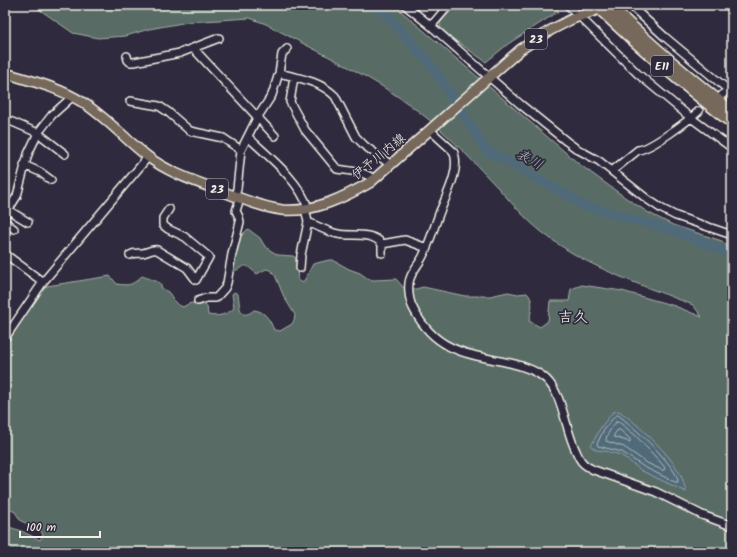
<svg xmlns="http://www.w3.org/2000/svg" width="737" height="557" font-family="Kalam,'Klee One',sans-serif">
	<rect width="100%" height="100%" fill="#2f2a3d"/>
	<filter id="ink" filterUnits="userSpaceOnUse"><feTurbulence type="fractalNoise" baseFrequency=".025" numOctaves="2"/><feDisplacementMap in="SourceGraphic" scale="8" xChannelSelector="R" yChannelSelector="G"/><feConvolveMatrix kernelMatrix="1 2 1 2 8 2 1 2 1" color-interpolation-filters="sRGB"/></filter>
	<g filter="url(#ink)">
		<!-- green -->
		<path fill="#596c65" stroke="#a6aea6" d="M33,5H394L579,164L626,198L649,213L673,225L722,241L732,250V552H5V526L19,530L40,540L43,534L37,528L21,521L15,512L5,507V345L42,290L47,286L110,276L117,284C130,286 132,285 142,276C144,277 158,281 159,283C162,285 160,285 162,288C164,290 166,290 168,292C175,299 171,302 183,307C192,301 197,302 207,306L208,315C218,317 227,315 234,308L232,294L234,292L238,294C240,303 238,323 254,310C265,311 270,320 274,330L280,331L292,324L294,320L295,315L284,297L275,275L270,270L266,269L257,274C243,263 249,264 233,272L231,270L239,238L248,229L260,238L264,245L270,250L278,255L293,256L296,258L298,280L301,282L304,281L313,264L329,260H333L349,269L360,273L367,278L373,280L396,279L403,287L407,289H416L423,287L465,296H490L508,292L518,294L527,293C535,301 531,311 529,321L540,327L548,321L550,301H569L571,289L582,285L622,291L675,306L702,317L693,305C645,286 593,270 551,239C531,225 515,207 499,189C476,165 454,140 428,119C380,79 321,54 266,24L250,18L188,22L149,29L126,36L98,38L73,33Z
			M456,5H553L559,11L508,44L486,62L452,38L440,27V23Z"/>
		<!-- water -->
		<path fill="#516a79" stroke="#92a0a5" d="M619,411C637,423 670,454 680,474C683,479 685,486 686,492L642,471L621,455L605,451L596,450L591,446L601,427L613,412Z"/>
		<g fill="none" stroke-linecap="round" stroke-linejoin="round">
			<!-- shore -->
			<path stroke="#b3bbbc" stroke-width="1" d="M618,415C631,424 679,468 678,482H675L644,467L622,452L598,446L597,444L604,429L615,416Z
				M616,422H619L635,435L663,465L665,468L664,470H662L647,463L624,447L606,441C606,434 612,428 616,422Z
				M618,430H620L630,439V442L614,437V435Z"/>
			<!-- river -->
			<path stroke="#516a79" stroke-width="10" d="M375,5L388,16L432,66L487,151L527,172L585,206L678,232L732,254"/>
			<defs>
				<path id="minor" d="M405,5L431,26
					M449,5L431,26L520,104L566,141L577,149L599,161L647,199L662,209L676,216L732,235
					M568,5L638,74L691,118L732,148
					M630,5L665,37L732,93
					M193,48L275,136
					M127,56L128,60L130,62H134L180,53L219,38
					M279,73C299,78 320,81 335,96L356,137L365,146L391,165
					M294,77L290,102L305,130L337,169C348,171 366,171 374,180
					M722,95L732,86
					M130,101L159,106L168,112L190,131L223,138L241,150
					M10,121L38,133L65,154
					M430,130L453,151C462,168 445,198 439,214C434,228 430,241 424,254C420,264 410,272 409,283C408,292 410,303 414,310C436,352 468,354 510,363C523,366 536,370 546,379C563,395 565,428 575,449C577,453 579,459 582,462C585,466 590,468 594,470L656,492L702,515L732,526
					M248,137C268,156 300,181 308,208
					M24,165L40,172L51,180
					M612,171L638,150C651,149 689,120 699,111
					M235,196L237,189L241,150L257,118L272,95L279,73L282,54L287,49
					M8,210L28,222
					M5,215L17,196L28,154L38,133L52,115L72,97
					M5,222L14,229
					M308,222C317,226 328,232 338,234C352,237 372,231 382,244V253
					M382,244L405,240L427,248
					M5,254L43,282
					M130,255C135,252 138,254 143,253C148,252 152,249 157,250L187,268L196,280L209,257L185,237L168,229L163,225V218L169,209
					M300,268L301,255L308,222L305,208
					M198,301L206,298H216L225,288L227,283L232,254L240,222L239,217L236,211L240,198
					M5,338L43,282L148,157"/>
				<path id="major" d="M5,73C31,81 58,87 82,102C106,117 125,139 147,156C166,171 191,180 213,188C235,196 259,207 282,210C313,213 345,197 371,182L521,49L551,30L572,19L594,11"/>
				<path id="highway" d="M595,5C639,47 684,86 732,123
					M609,5C648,42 689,78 732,111"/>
			</defs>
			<!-- minor casing -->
			<use href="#minor" stroke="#f4f1e8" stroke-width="10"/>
			<!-- major casing -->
			<use href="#major" stroke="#f4f1e8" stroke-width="12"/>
			<!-- highway casing -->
			<use href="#highway" stroke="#f4f1e8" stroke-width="13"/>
			<!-- minor -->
			<use href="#minor" stroke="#2f2a3d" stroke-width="7"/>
			<!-- major -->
			<use href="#major" stroke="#76695c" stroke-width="9"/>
			<!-- highway -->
			<use href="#highway" stroke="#76695c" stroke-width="10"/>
		</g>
	</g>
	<g text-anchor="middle" stroke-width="3.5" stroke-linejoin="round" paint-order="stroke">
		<!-- shield labels -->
		<g fill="#2f2a3d" stroke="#b9b5b5" stroke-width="1">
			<rect x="525" y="29" width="22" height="20" rx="3"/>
			<rect x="651" y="56" width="22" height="20" rx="3"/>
			<rect x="206" y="179" width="22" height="20" rx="3"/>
		</g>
		<g font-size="12" font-weight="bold" fill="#f4f1e8">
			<text x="536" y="43">23</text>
			<text x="662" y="70">E11</text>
			<text x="217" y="193">23</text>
		</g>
		<!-- street labels -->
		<g font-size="13" fill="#f4f1e8" stroke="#2f2a3d">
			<text transform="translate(378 156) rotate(-39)" y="5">伊予川内線</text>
		</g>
		<!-- water labels -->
		<g font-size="14" font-style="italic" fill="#abb4b6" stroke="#2f2a3d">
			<text transform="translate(530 159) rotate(29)" y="5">表川</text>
		</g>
		<!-- quarter labels -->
		<g font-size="15" fill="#f4f1e8" stroke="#2f2a3d">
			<text x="573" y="322">吉久</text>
		</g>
	</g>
	<!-- margin -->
	<rect width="737" height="557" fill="none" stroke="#2f2a3d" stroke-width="20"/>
	<rect x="10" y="10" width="717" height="537" fill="none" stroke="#f4f1e8" stroke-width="1.5" filter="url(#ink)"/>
	<!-- scale -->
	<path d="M20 531v6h80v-6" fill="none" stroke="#f4f1e8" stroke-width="2"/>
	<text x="26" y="531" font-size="12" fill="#f4f1e8" stroke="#2f2a3d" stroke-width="3" paint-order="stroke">100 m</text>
</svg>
